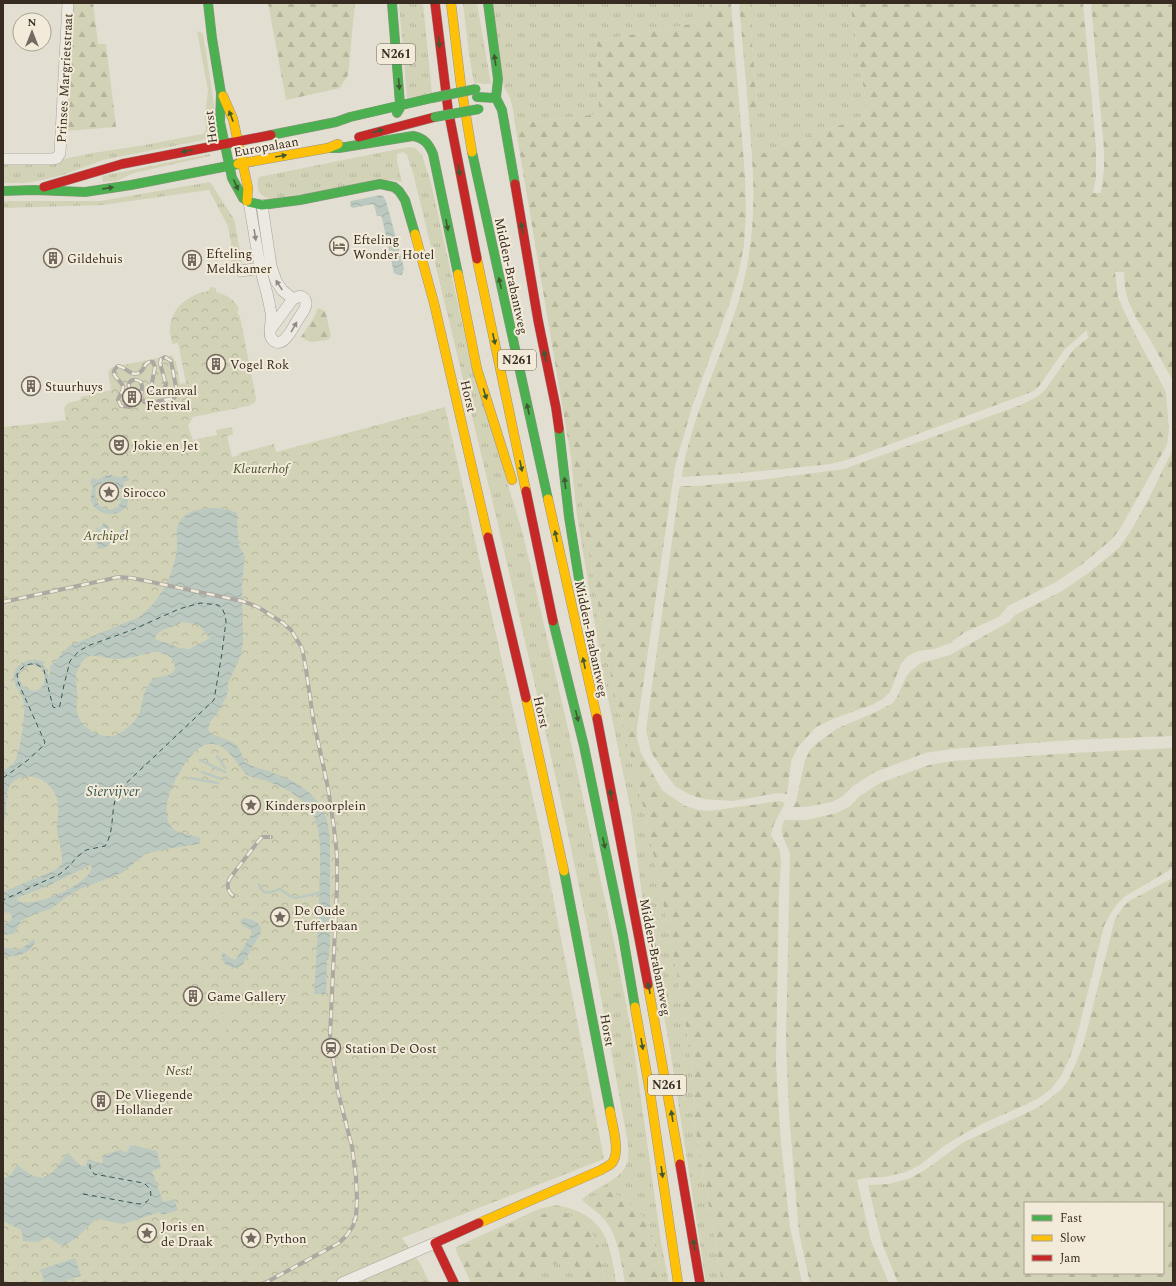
<svg xmlns="http://www.w3.org/2000/svg" width="1176" height="1286" font-family="Spectral,serif">
	<defs>
		<pattern id="grass-tufts" width="24" height="20" patternUnits="userSpaceOnUse"><rect width="24" height="20" fill="#d2d2b6"/><path d="M3 7l-1-3M5 7V3M7 7l1-3M15 17l-1-3M17 17v-4M19 17l1-3" fill="none" stroke="#b5b49c"/></pattern>
		<pattern id="forest-firs" width="22" height="20" patternUnits="userSpaceOnUse"><rect width="22" height="20" fill="#d2d2b6"/><path d="M5 1l3.5 6h-7zM16 11l3.5 6h-7z" fill="#b5b49c"/></pattern>
		<pattern id="park-crowns" width="20" height="18" patternUnits="userSpaceOnUse"><rect width="20" height="18" fill="#d2d2b6"/><path d="M2 6a3 3 0 1 1 6 0M12 15a3 3 0 1 1 6 0" fill="none" stroke="#b5b49c"/></pattern>
		<pattern id="water-waves" width="16" height="10" patternUnits="userSpaceOnUse"><rect width="16" height="10" fill="#bbc9c0"/><path d="M0 5q4-4 8 0t8 0" fill="none" stroke="#a2ada5"/></pattern>
	</defs>
	<rect width="100%" height="100%" fill="#e3ded2"/>
	<!-- grass -->
	<path fill="url(#grass-tufts)" d="M399,3H423L432,94L407,98Z
		M463,3H477L491,84L474,83L469,54Z
		M492,3H710L709,19L707,21L597,41L599,114L515,124C513,112 513,98 504,88Z
		M749,3H850L868,115L752,157L749,117L757,105Z
		M197,135L199,141L103,160L63,175L42,180L26,183H3V165L54,163L63,159L93,153L145,145Z
		M408,147L415,148L422,155L431,183L471,363L523,534L569,733L614,942L632,1035L661,1242L669,1283H661L657,1252L648,1222L594,1196L582,1199C596,1187 617,1182 626,1166C629,1159 628,1151 628,1144C609,1037 589,931 566,825C519,607 466,390 413,173L407,155L403,152L397,154V162L402,182L393,180L271,199C259,196 255,188 259,177Z
		M209,154L210,155V156L134,173L116,181L103,182L102,176Z
		M210,182L234,219L242,261L239,264L231,265V242L228,226L209,190L102,205L3,208V201H100Z
		M571,458L582,484V512L609,668L647,822L677,974L687,1033L693,1080L694,1119L722,1283H706L670,1049L642,895L631,812L604,679L577,516Z
		M556,1205C604,1214 610,1239 616,1283H605L599,1247L593,1235L584,1222L547,1213L509,1224L456,1250V1247L539,1209Z
		M559,1262C574,1262 579,1268 587,1279V1283H508Z"/>
	<!-- forest -->
	<path fill="url(#forest-firs)" fill-rule="evenodd" d="M74,3H93L98,44H106L116,127L66,131L72,30Z
		M268,3H355L348,75L340,88L286,100Z
		M710,3H731L745,176L746,214L744,245L739,271L730,302L692,407L675,466L637,727V738L641,753L662,790L685,806L698,810L710,811L779,801L785,803L774,824L771,835L780,851L781,864L779,892L776,1063L781,1143L790,1227L802,1283H722L694,1119L693,1080L687,1033L677,974L647,822L609,668L582,512V484L571,458L515,124L599,114L597,41L707,21L709,18Z
		M739,3H749L757,106L749,117Z
		M850,3H1083L1096,147V178L1093,193H1101L1104,169V150L1091,3H1173V381L1148,336L1136,318L1128,300L1125,288L1124,272H1115L1118,297L1125,313L1135,334L1166,392L1169,430L1167,445L1120,529L1111,540L1081,565L1056,582L1008,606L999,617L965,632L950,643L934,649L918,651L908,656L901,664L890,692L884,698L872,705L835,718L816,727L798,747L791,761L787,794L778,793L733,801L703,799L691,795L676,787L665,773L651,752L646,730L679,490L680,486H697L768,479L844,469L1021,405L1038,396L1045,390L1074,349L1088,338L1087,330L1064,350L1040,385L1034,391L850,459L831,464L731,474L682,477C683,462 688,447 692,432C704,393 721,354 734,315C752,264 756,211 752,157L868,115Z
		M318,308L323,310L326,314L331,336L328,340L310,342L301,337L313,319Z
		M1173,449V736L1071,740L952,749L925,753L875,772L853,786L843,796L832,802L805,807H793L796,802L805,760L810,750L816,744L838,728L874,713L893,703L897,697L907,675L913,669L921,663L950,655L1009,622L1015,615L1062,591L1087,574L1119,548L1132,529L1148,500Z
		M1173,748V868L1124,897C1115,905 1109,916 1104,926L1077,1036L1070,1057L1061,1076L1051,1089L1039,1098L1025,1105L984,1123L960,1136L944,1146L920,1165L906,1172L884,1177L865,1178L857,1180L871,1241L889,1283H810L799,1233L789,1113L786,1043L790,854C786,842 777,831 785,820H806L837,813L850,806L860,796L880,783L929,765L953,761L1072,753Z
		M1173,878V1283H898L882,1243L868,1185L889,1184L911,1178L928,1168L962,1143L1039,1107L1062,1089L1069,1079L1083,1046L1115,919L1123,907L1129,901ZM1025,1203H1163V1273H1025Z
		M608,1191L618,1195L634,1207L648,1222L657,1252L661,1283H625C621,1261 618,1232 601,1216C595,1210 588,1206 582,1200V1199L594,1196Z
		M547,1213H566L584,1222L593,1235L599,1247L605,1283H587V1279C579,1268 574,1262 559,1262L508,1283H471L456,1250L509,1224Z"/>
	<!-- park -->
	<path fill="url(#park-crowns)" d="M210,287L216,288V292C226,295 235,299 239,309L237,312L240,317L256,398L255,402L248,406L193,417L188,426L193,440L217,435L216,430L232,427L233,435L227,436L232,457L239,455V453L274,444L276,452L445,407L539,825L604,1159L402,1238L421,1265L427,1278L431,1283H3V427L52,422L66,420L64,408L68,403L80,400L81,397L111,390L108,372L110,369L113,367L168,356H172L176,362L180,384L186,383L178,343L172,344C172,340 170,336 170,332C169,309 188,294 209,291Z"/>
	<!-- garden -->
	<path fill="#d2d2b6" d="M197,31L202,33L204,38V45H205L216,119C215,129 211,139 199,141L197,135L203,134L206,130L205,115L208,90Z
		M248,996L250,998L249,1003L244,1005L242,1002L231,1009L232,1012C229,1016 228,1015 223,1014L222,1012C231,1002 235,999 248,996Z
		M220,1027L226,1028L227,1032L225,1034L232,1045L235,1044L237,1046C239,1049 237,1052 235,1054C225,1045 222,1041 219,1028Z"/>
	<!-- water -->
	<path fill="url(#water-waves)" fill-rule="evenodd" d="M380,195L383,196L386,201L404,268L402,275H398L394,273L382,218L381,216H377L374,205L372,204L353,208L351,207L350,202L351,201Z
		M111,475C116,476 121,480 125,475L130,480L124,482L123,489H120C112,477 108,481 98,485C87,505 112,519 121,502L120,498L122,496V493H125L128,496C132,523 80,519 93,487L90,483L91,480L93,478L98,480L104,476Z
		M218,508L230,510L237,513L238,541H241V543L238,544L245,556L242,583L243,642L241,655L228,683L227,695L219,711L210,722L208,730C214,738 224,737 232,742C242,747 241,759 248,764C255,768 264,769 271,772C307,785 329,802 330,842V940L329,958H327L326,994H314C317,953 319,911 320,870C320,853 321,832 314,816C306,799 286,788 269,782C262,779 253,778 246,774C244,772 242,770 240,767C232,756 223,742 208,744C190,747 167,790 167,807C166,813 167,820 170,825C175,834 191,834 200,838V843L199,844L166,849L145,854L122,873L80,889L65,898L51,909L37,913L22,920L14,934L3,935V925L11,920L12,917L10,913L3,912V892L55,870C58,867 62,866 62,861C63,854 58,838 57,830C56,821 60,812 58,803C55,783 35,771 17,779C0,787 10,812 3,826V771C7,768 13,765 15,761C20,754 26,711 24,703C21,689 9,684 16,668C25,659 33,658 45,662L43,665L46,670L48,675H50V667L69,646L139,617C161,600 173,576 177,549C178,542 175,532 178,525C185,509 203,508 218,508ZM183,622L198,624L210,638L189,649L180,648L170,644L157,640L155,638C159,628 172,628 180,623ZM153,652C162,652 169,654 174,661L175,669C168,681 158,672 150,683C140,695 144,710 136,719C133,724 120,734 114,736C103,739 86,730 80,720C75,711 77,703 77,693C77,688 76,683 76,678C76,671 81,661 87,657C95,653 108,659 117,659C129,659 141,655 153,652ZM31,665C40,665 47,672 44,682C36,706 1,674 31,665ZM90,865L92,867C90,884 30,911 17,900V898L50,885Z
		M105,523L108,525L109,530L120,534L121,529L126,528C130,542 121,540 111,541C108,546 104,549 98,549C97,541 94,535 97,527L100,530L103,524Z
		M246,918C268,924 262,933 252,947C247,956 243,975 227,965C223,963 222,960 222,955L223,953L234,960L236,959L253,932L252,931L242,925L243,923L240,922L242,919Z
		M34,939L35,940C33,955 15,956 3,957V947L17,950L25,946Z
		M130,1145L157,1151L161,1168L152,1171L163,1202L174,1199L178,1210L162,1215L160,1212L123,1224L98,1219L94,1221L74,1240L64,1245H60L48,1237L38,1242L22,1241L23,1236L21,1230L3,1221V1179L11,1175L17,1165L31,1175L43,1178L53,1172L68,1153L80,1165L86,1166L88,1159L102,1164L104,1155L120,1150L127,1153Z
		M75,1258L81,1276L73,1278L75,1283H73L71,1279L59,1283H45L42,1274L39,1270Z"/>
	<g fill="none" stroke-linecap="round" stroke-linejoin="round">
		<!-- stream -->
		<path stroke="#bbc9c0" stroke-width="2.5" d="M217,756L225,768
			M200,760L225,772
			M202,772L221,779
			M190,778L218,783
			M259,884C262,897 272,892 280,889L290,896L296,898L319,893"/>
		<!-- ferry -->
		<path stroke="#335753" stroke-width="1" stroke-dasharray="5 4" stroke-linecap="butt" d="M3,778L28,760L44,745L45,742L43,738L18,682L17,674C24,663 35,660 44,670L53,707L56,708L59,707L60,705L64,685L70,661L79,651L90,645L132,630L179,609L200,603L218,605L222,608L225,615L226,621L222,653L214,700L119,790C109,809 116,829 105,846L86,850L78,856L70,865L60,874L3,900
			M83,1194L139,1204C153,1203 155,1189 143,1183L94,1174L90,1168V1160"/>
		<defs>
			<path id="street" d="M3,159H52L57,158L60,153L68,3
				M249,202C253,224 256,245 260,266C263,281 268,294 270,308C271,312 272,317 271,321C271,326 268,334 272,339C282,351 293,328 297,321C300,316 307,308 306,302C305,298 303,297 300,296L293,299L270,330
				M262,205L271,266L276,281L282,290L293,299
				M241,271L266,267
				M342,1283L435,1243"/>
			<path id="fast" d="M208,3L212,38L221,93L220,122L232,178L243,198L249,202L262,205L300,200L380,184L394,187L399,191L405,200L415,234
				M392,3L400,104V108L397,113
				M488,3L498,79L496,98L502,110L515,184
				M477,97L496,98
				M271,135L336,122L350,117L432,98
				M328,148H339L413,136C424,138 429,144 433,154L458,274
				M472,152L548,499
				M3,191L34,190L85,192L131,185L238,164
				M559,429L569,517L581,592
				M553,621L584,746L623,936L635,1007
				M564,871L610,1111"/>
			<path id="slow" d="M451,3L461,86L472,152
				M223,96L233,119L248,188L247,201
				M238,164L328,148L338,144
				M415,234L434,303L488,537
				M477,259L526,491
				M458,274L477,369L512,480
				M548,499L597,718
				M526,698L564,871
				M648,985L680,1164
				M635,1007L650,1092L678,1283
				M479,1223L601,1170C604,1168 609,1166 612,1163C621,1152 612,1125 610,1111"/>
			<path id="jam" d="M435,3L448,109L477,259
				M359,137L435,117
				M515,184L538,320L556,408L559,429
				M44,187L122,164L271,135
				M526,491L553,621
				M488,537L526,698
				M597,718L648,985
				M680,1164L700,1283
				M454,1283L435,1243L479,1223"/>
		</defs>
		<!-- street casing -->
		<use href="#street" stroke="#a9a39a" stroke-width="12"/>
		<!-- fast casing -->
		<use href="#fast" stroke="#99938a" stroke-width="10"/>
		<!-- slow casing -->
		<use href="#slow" stroke="#99938a" stroke-width="10"/>
		<!-- jam casing -->
		<use href="#jam" stroke="#99938a" stroke-width="10"/>
		<!-- street -->
		<use href="#street" stroke="#ece9e2" stroke-width="11"/>
		<!-- fast -->
		<use href="#fast" stroke="#4caf50" stroke-width="9"/>
		<!-- slow -->
		<use href="#slow" stroke="#ffc107" stroke-width="9"/>
		<!-- jam -->
		<use href="#jam" stroke="#c62828" stroke-width="9"/>
		<defs>
			<path id="rail" d="M165,357L171,361L177,392V394L174,398L150,403L144,402L141,397L142,387L141,382C136,378 128,379 129,387C129,391 132,393 134,396L133,403L130,407L121,406L118,400C119,395 123,392 123,388C123,379 106,376 118,366C125,366 131,377 139,373C146,370 143,360 153,362L155,367L151,388C151,392 152,393 156,394L164,389L166,385L160,363L161,359Z
				M3,602L110,579L118,577L132,578L242,601L258,607L283,623L291,630L302,648L306,669L313,718L328,788L334,828L337,855V887L330,1036L338,1092L352,1147L356,1177L357,1201L356,1216L353,1226L347,1235L339,1243L265,1283
				M233,896C227,890 226,885 230,878L260,839L262,837H271"/>
		</defs>
		<!-- rail casing -->
		<use href="#rail" stroke="#aca8a2" stroke-width="4"/>
		<!-- rail -->
		<use href="#rail" stroke="#f3ebd9" stroke-width="2.5" stroke-dasharray="8" stroke-linecap="butt"/>
		<defs>
			<path id="fast-bridge" d="M432,98L476,89
				M435,117L479,109"/>
		</defs>
		<!-- fast-bridge casing -->
		<use href="#fast-bridge" stroke="#99938a" stroke-width="10" stroke-linecap="butt"/>
		<!-- fast-bridge -->
		<use href="#fast-bridge" stroke="#4caf50" stroke-width="9"/>
	</g>
	<!-- one-way arrows -->
	<defs><path id="oneway-solid" d="M-6-.8H1V-3.2L6.5 0L1 3.2V.8H-6Z"/></defs>
	<g fill="#3f5a32">
		<use href="#oneway-solid" transform="translate(439 42) rotate(83)"/>
		<use href="#oneway-solid" transform="translate(495 60) rotate(-98)"/>
		<use href="#oneway-solid" transform="translate(399 84) rotate(85)"/>
		<use href="#oneway-solid" transform="translate(231 116) rotate(-111)"/>
		<use href="#oneway-solid" transform="translate(378 131) rotate(-16)"/>
		<use href="#oneway-solid" transform="translate(187 151) rotate(169)"/>
		<use href="#oneway-solid" transform="translate(281 156) rotate(-10)"/>
		<use href="#oneway-solid" transform="translate(459 170) rotate(79)"/>
		<use href="#oneway-solid" transform="translate(236 185) rotate(66)"/>
		<use href="#oneway-solid" transform="translate(108 188) rotate(-9)"/>
		<use href="#oneway-solid" transform="translate(447 225) rotate(79)"/>
		<use href="#oneway-solid" transform="translate(522 228) rotate(-100)"/>
		<use href="#oneway-solid" transform="translate(500 283) rotate(-102)"/>
		<use href="#oneway-solid" transform="translate(494 339) rotate(78)"/>
		<use href="#oneway-solid" transform="translate(545 356) rotate(-101)"/>
		<use href="#oneway-solid" transform="translate(485 394) rotate(73)"/>
		<use href="#oneway-solid" transform="translate(528 409) rotate(-102)"/>
		<use href="#oneway-solid" transform="translate(521 466) rotate(78)"/>
		<use href="#oneway-solid" transform="translate(565 483) rotate(-97)"/>
		<use href="#oneway-solid" transform="translate(556 536) rotate(-102)"/>
		<use href="#oneway-solid" transform="translate(584 663) rotate(-102)"/>
		<use href="#oneway-solid" transform="translate(577 716) rotate(76)"/>
		<use href="#oneway-solid" transform="translate(611 795) rotate(-101)"/>
		<use href="#oneway-solid" transform="translate(604 843) rotate(78)"/>
		<use href="#oneway-solid" transform="translate(649 988) rotate(-101)"/>
		<use href="#oneway-solid" transform="translate(642 1044) rotate(80)"/>
		<use href="#oneway-solid" transform="translate(672 1116) rotate(-99)"/>
		<use href="#oneway-solid" transform="translate(662 1172) rotate(82)"/>
		<use href="#oneway-solid" transform="translate(694 1245) rotate(-99)"/>
	</g>
	<g fill="#928a82">
		<use href="#oneway-solid" transform="translate(255 235) rotate(81)"/>
		<use href="#oneway-solid" transform="translate(279 285) rotate(-123)"/>
		<use href="#oneway-solid" transform="translate(294 327) rotate(-60)"/>
	</g>
	<!-- icons -->
	<defs>
		<symbol id="hotel-ring" viewBox="-11 -11 22 22"><circle r="9.5" fill="#f3ebd9" stroke="#746a60" stroke-width="1.5"/><path d="M-6-4.5h1.5V1H6V5H4.5V3h-9V5H-6ZM-4 0a1.8 1.8 0 1 1 3.6 0ZM.5 0V-2.5h3Q6-2.5 6 0Z" fill="#746a60"/></symbol>
		<symbol id="building-ring" viewBox="-11 -11 22 22"><circle r="9.5" fill="#f3ebd9" stroke="#746a60" stroke-width="1.5"/><path d="M-4-6H4V6H1V3H-1V6H-4ZM-2.5-4.3h1.7v1.8h-1.7ZM.8-4.3h1.7v1.8H.8ZM-2.5-1h1.7V.8h-1.7ZM.8-1h1.7V.8H.8Z" fill="#746a60"/></symbol>
		<symbol id="theatre-ring" viewBox="-11 -11 22 22"><circle r="9.5" fill="#f3ebd9" stroke="#746a60" stroke-width="1.5"/><path d="M-5-5.5Q0-4 5-5.5V0Q5 5 0 6Q-5 5-5 0ZM-3.3-2.5H-1v1.5H-3.3ZM1-2.5H3.3v1.5H1ZM-2.8 1Q0 5.5 2.8 1Z" fill="#746a60"/></symbol>
		<symbol id="sight-ring" viewBox="-11 -11 22 22"><circle r="9.5" fill="#f3ebd9" stroke="#746a60" stroke-width="1.5"/><path d="M0-6L1.8-2.2L6-1.7L2.9 1.2L3.7 5.4L0 3.3L-3.7 5.4L-2.9 1.2L-6-1.7L-1.8-2.2Z" fill="#746a60"/></symbol>
		<symbol id="station-ring" viewBox="-11 -11 22 22"><circle r="9.5" fill="#f3ebd9" stroke="#746a60" stroke-width="1.5"/><path d="M-3-6H3Q5-6 5-4V2Q5 4 3 4L4.5 6H3L1.5 4h-3L-3 6H-4.5L-3 4Q-5 4-5 2V-4Q-5-6-3-6ZM-3.5-4v3h7v-3ZM-3.5 1v1.5H-2V1ZM2 1v1.5H3.5V1Z" fill="#746a60"/></symbol>
	</defs>
	<g fill-rule="evenodd">
		<use href="#hotel-ring" x="328" y="235" width="22" height="22"/>
		<use href="#building-ring" x="42" y="247" width="22" height="22"/>
		<use href="#building-ring" x="181" y="249" width="22" height="22"/>
		<use href="#building-ring" x="205" y="353" width="22" height="22"/>
		<use href="#building-ring" x="20" y="375" width="22" height="22"/>
		<use href="#building-ring" x="121" y="386" width="22" height="22"/>
		<use href="#theatre-ring" x="108" y="434" width="22" height="22"/>
		<use href="#sight-ring" x="98" y="481" width="22" height="22"/>
		<use href="#sight-ring" x="240" y="794" width="22" height="22"/>
		<use href="#sight-ring" x="269" y="906" width="22" height="22"/>
		<use href="#building-ring" x="182" y="985" width="22" height="22"/>
		<use href="#station-ring" x="320" y="1037" width="22" height="22"/>
		<use href="#building-ring" x="90" y="1090" width="22" height="22"/>
		<use href="#sight-ring" x="136" y="1222" width="22" height="22"/>
		<use href="#sight-ring" x="240" y="1227" width="22" height="22"/>
	</g>
	<g text-anchor="middle" stroke-width="4" stroke-linejoin="round" paint-order="stroke">
		<!-- shield labels -->
		<g fill="#f3ebd9" stroke="#706559" stroke-width="1">
			<rect x="377" y="44" width="38" height="20" rx="3"/>
			<rect x="498" y="350" width="38" height="20" rx="3"/>
			<rect x="648" y="1075" width="38" height="20" rx="3"/>
		</g>
		<g font-size="12" font-weight="bold" fill="#382c22">
			<text x="396" y="58">N261</text>
			<text x="517" y="364">N261</text>
			<text x="667" y="1089">N261</text>
		</g>
		<!-- street labels -->
		<g font-size="13" fill="#382c22" stroke="#f3ebd9">
			<text transform="translate(64 78) rotate(-87)" y="5">Prinses Margrietstraat</text>
			<text transform="translate(210 127) rotate(-97)" y="5">Horst</text>
			<text transform="translate(266 146) rotate(-10)" y="5">Europalaan</text>
			<text transform="translate(512 276) rotate(78)" y="5">Midden-Brabantweg</text>
			<text transform="translate(469 396) rotate(77)" y="5">Horst</text>
			<text transform="translate(592 639) rotate(78)" y="5">Midden-Brabantweg</text>
			<text transform="translate(542 712) rotate(77)" y="5">Horst</text>
			<text transform="translate(656 957) rotate(79)" y="5">Midden-Brabantweg</text>
			<text transform="translate(608 1030) rotate(80)" y="5">Horst</text>
		</g>
		<!-- poi labels -->
		<g font-size="13" fill="#382c22" stroke="#f3ebd9" text-anchor="start">
			<text x="353" y="244">Efteling<tspan x="353" dy="15">Wonder Hotel</tspan></text>
			<text x="206" y="258">Efteling<tspan x="206" dy="15">Meldkamer</tspan></text>
			<text x="67" y="263">Gildehuis</text>
			<text x="230" y="369">Vogel Rok</text>
			<text x="45" y="391">Stuurhuys</text>
			<text x="146" y="395">Carnaval<tspan x="146" dy="15">Festival</tspan></text>
			<text x="133" y="450">Jokie en Jet</text>
			<text x="123" y="497">Sirocco</text>
			<text x="265" y="810">Kinderspoorplein</text>
			<text x="294" y="915">De Oude<tspan x="294" dy="15">Tufferbaan</tspan></text>
			<text x="207" y="1001">Game Gallery</text>
			<text x="345" y="1053">Station De Oost</text>
			<text x="115" y="1099">De Vliegende<tspan x="115" dy="15">Hollander</tspan></text>
			<text x="161" y="1231">Joris en<tspan x="161" dy="15">de Draak</tspan></text>
			<text x="265" y="1243">Python</text>
		</g>
		<!-- park labels -->
		<g font-size="13" font-style="italic" fill="#4a532a" stroke="#f3ebd9">
			<text x="261" y="473">Kleuterhof</text>
			<text x="106" y="540">Archipel</text>
			<text x="179" y="1075">Nest!</text>
		</g>
		<!-- water labels -->
		<g font-size="14" font-style="italic" fill="#335753" stroke="#f3ebd9">
			<text x="113" y="796">Siervijver</text>
		</g>
	</g>
	<!-- border -->
	<rect width="1176" height="1286" fill="none" stroke="#382c22" stroke-width="8"/>
	<!-- legend -->
	<rect x="1024" y="1202" width="140" height="72" fill="#f3ebd9" stroke="#a89f90"/>
	<rect x="1032" y="1215" width="20" height="6" fill="#4caf50" stroke="#a89f90"/>
	<text x="1060" y="1222" font-size="12" fill="#382c22">Fast</text>
	<rect x="1032" y="1235" width="20" height="6" fill="#ffc107" stroke="#a89f90"/>
	<text x="1060" y="1242" font-size="12" fill="#382c22">Slow</text>
	<rect x="1032" y="1255" width="20" height="6" fill="#c62828" stroke="#a89f90"/>
	<text x="1060" y="1262" font-size="12" fill="#382c22">Jam</text>
	<!-- north arrow -->
	<g transform="translate(32 32)"><circle r="19" fill="#f3ebd9" stroke="#a89f90"/>
	<path d="M0-3L7 15L0 10L-7 15Z" fill="#746a60"/>
	<text y="-6" font-size="11" font-weight="bold" text-anchor="middle" fill="#382c22">N</text>
	</g>
</svg>
